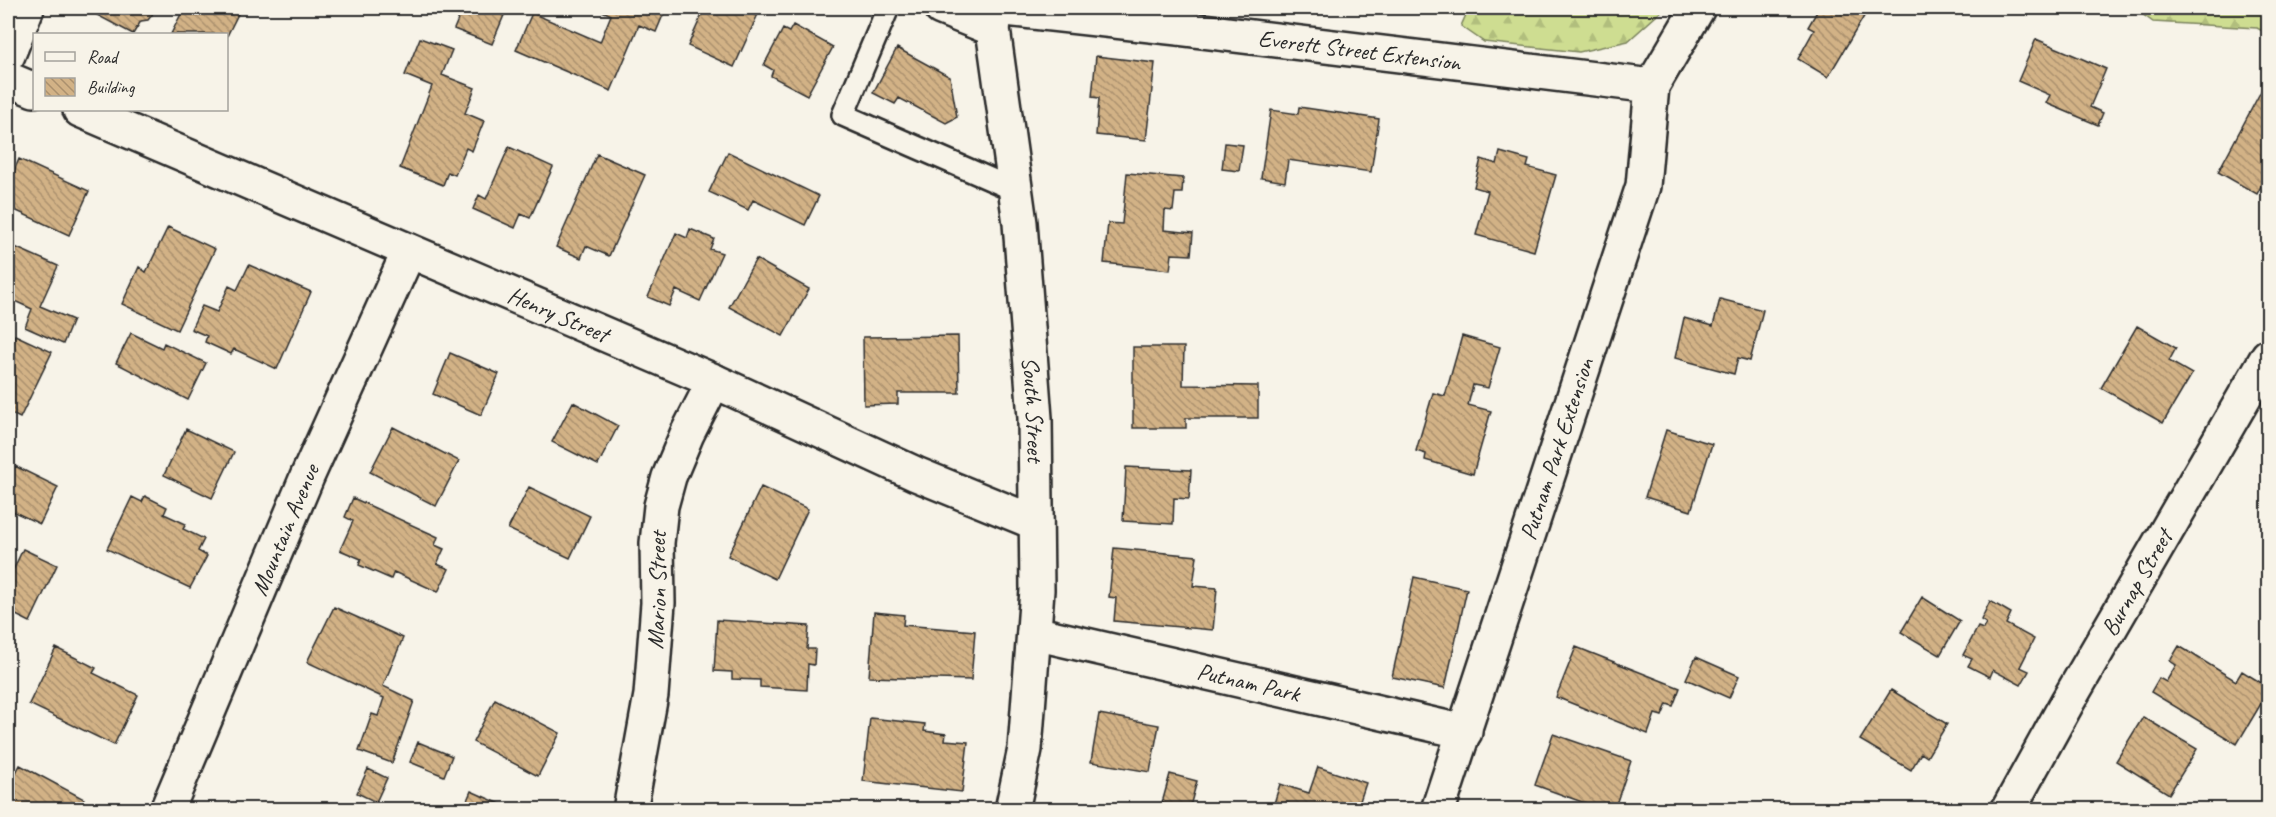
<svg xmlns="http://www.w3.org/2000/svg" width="2276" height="817" font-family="Caveat,sans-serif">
	<defs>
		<pattern id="forest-firs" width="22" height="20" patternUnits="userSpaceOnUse" patternTransform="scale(1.5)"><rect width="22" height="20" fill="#cedd91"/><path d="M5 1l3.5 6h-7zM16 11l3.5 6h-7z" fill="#b1be7d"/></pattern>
		<pattern id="building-back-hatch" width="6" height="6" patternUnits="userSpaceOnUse" patternTransform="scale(1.5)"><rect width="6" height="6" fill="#d2b286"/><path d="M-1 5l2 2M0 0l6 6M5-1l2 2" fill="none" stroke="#ab916e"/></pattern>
	</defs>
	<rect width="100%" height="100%" fill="#f7f3e8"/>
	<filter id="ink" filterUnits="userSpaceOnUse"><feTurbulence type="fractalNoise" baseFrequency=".0167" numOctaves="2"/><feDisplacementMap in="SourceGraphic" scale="12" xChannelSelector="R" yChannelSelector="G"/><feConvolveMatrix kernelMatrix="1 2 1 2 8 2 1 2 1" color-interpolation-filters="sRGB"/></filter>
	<g filter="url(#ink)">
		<!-- forest -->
		<path fill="url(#forest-firs)" stroke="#7c845e" stroke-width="1.5" d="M1469,8H1665L1628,41L1579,52L1484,42L1461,26Z
			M2134,8H2268V34L2257,28L2153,22Z"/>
		<!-- building -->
		<path fill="url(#building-back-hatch)" stroke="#2b2b2b" stroke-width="1.5" d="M101,8H153L154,9L152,15L148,20L141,21L133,34L97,15Z
			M184,8H241L226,38V34H171Z
			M463,8H507L492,44L454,29Z
			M604,8H666L656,32L639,25L611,91L516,50L532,13L600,42L611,15L602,11Z
			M705,8H748L759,12L734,67L688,46Z
			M1819,8H1869L1828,77L1798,59L1814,30L1808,27Z
			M793,25L833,47L807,95L771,76L773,70L764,65L783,29L789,32Z
			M420,38L452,50L442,75L475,88L465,113L484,121L472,151L466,148L455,175L448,172L443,185L400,168L432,86L405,75Z
			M2036,39L2106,69L2090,107L2103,113L2098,125L2046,103L2050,95L2018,81Z
			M897,48L950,77L957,117L946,123L899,98L895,104L873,93Z
			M1096,56L1155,63L1146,140L1096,135L1099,98L1092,97Z
			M2268,78V173L2257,194L2218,172Z
			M1299,107L1379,119L1371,172L1288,160L1285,182L1261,178L1271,110L1298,114Z
			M1225,143L1243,145L1239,171L1222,169Z
			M509,147L553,167L530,218L521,214L515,228L473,209L479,195L486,199Z
			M728,152L819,196L805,225L753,200L748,210L709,192Z
			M1500,152L1529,160L1527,167L1556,175L1534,251L1476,235L1488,191L1474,187L1481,159L1497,164Z
			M597,154L645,175L609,256L586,246L581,258L556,247Z
			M19,159L89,191L69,235L8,207V185Z
			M1127,173L1183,178L1182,193H1175L1173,211L1165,210L1164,230L1193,233L1191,255L1172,254L1170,270L1104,263L1108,223L1122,224Z
			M168,227L215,249L177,330L122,304L139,267L146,272Z
			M690,229L714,239L710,249L722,253L700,301L676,290L669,306L648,297L676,233L687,238Z
			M8,244L58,266L40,306L73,320L63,344L25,327L32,309L8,298Z
			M756,259L809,289L783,336L729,307Z
			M249,265L311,292L277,369L234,349L231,354L205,342L207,336L191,329L202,306L217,312L229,286L237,290Z
			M1720,299L1763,310L1750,361L1738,358L1734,374L1675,358L1684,318L1713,326Z
			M2137,326L2176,348L2169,361L2192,374L2163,423L2101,388Z
			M131,333L162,348L164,343L206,363L188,400L116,363Z
			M15,335L52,352L20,418L8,412V342L11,343Z
			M958,336L959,393H898V404L864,405L863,337Z
			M1462,336L1500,347L1488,388L1473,385L1468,405L1491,411L1473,474L1425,460L1426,454L1416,451L1433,393L1445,396Z
			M1133,347H1184L1183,385L1258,386V418H1186V428H1133Z
			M450,353L499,374L481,415L433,394Z
			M573,402L618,426L598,465L552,442Z
			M393,427L459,461L436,506L370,472Z
			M186,429L234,452L212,498L164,475Z
			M1666,430L1712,444L1691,511L1645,497Z
			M15,466L58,487L40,524L8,509V483Z
			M1126,467L1191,470L1189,499L1174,498L1173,524L1123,521Z
			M529,487L590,516L570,558L508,529Z
			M761,487L808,509L775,579L728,556Z
			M145,496L167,507L164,514L186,524L183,529L204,539L198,551L207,556L190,588L107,549L132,497L142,502Z
			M353,498L438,537L435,545L444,549L437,564L449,569L438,592L394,572L391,579L359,565L361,559L340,550L353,521L345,517Z
			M1114,548L1197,556L1193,586L1217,588L1213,630L1114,621L1116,598L1109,597Z
			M23,549L57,565L30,622L8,611V581Z
			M1414,577L1467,589L1445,688L1392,677Z
			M1922,597L1960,621L1940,655L1901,632Z
			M1990,601L2011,613L2006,624L2034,639L2020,667L2029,671L2021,685L1993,670L1990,677L1968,666L1972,659L1963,655L1978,627L1983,629L1986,623L1981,620Z
			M334,607L403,638L383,686L414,701L392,763L359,751L372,714L378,716L384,698L307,662Z
			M874,612L904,615L903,625L975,631L971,680L869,677Z
			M717,620L809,626L807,649H815L814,665L808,664L807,690L760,687V680L732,679V672L714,671Z
			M2179,646L2236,681L2242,671L2268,687V692L2237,744L2151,692L2159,678L2166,682L2176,665L2170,661Z
			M1576,647L1680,688L1673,706L1667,704L1662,716L1655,714L1648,734L1556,697Z
			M56,648L96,668L93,673L138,695L114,745L29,704Z
			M1696,657L1739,676L1729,698L1686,679Z
			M1891,690L1947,724L1927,757L1921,753L1911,770L1860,740Z
			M495,699L560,733L538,776L473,742Z
			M1099,714L1159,725L1150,772L1091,762Z
			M2143,717L2197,749L2169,794L2116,761Z
			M870,718L925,724L924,731L946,734L945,740L968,742L962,792L863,781Z
			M1553,734L1631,761L1614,810H1604L1535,785Z
			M418,742L452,756L444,776L410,762Z
			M20,765L84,799L79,810H8L16,794L8,788Z
			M1318,767L1366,783L1357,810H1272L1280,784L1309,793Z
			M368,769L387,778L376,802L357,793Z
			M1170,774L1197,781L1189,810L1162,803Z
			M471,791L514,810H463Z"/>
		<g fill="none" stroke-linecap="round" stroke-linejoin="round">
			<defs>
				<path id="lane" d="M888,8L843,115L1015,190"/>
				<g id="street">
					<path d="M941,8L993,29"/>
					<path id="s1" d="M996,8L1178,28L1652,86"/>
					<path d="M8,55L27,8"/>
					<path d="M8,79L34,90"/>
					<path id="s2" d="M80,110L714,381L916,474L1036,523"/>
					<path id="s3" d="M1034,633L1465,732"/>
					<path id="s4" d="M167,810L307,477L409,251"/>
					<path id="s5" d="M630,810L651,695L658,603L657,543L661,506L669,477L687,434L714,381"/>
					<path id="s6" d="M1438,810L1643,186L1652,86L1698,8"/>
					<path id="s7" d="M2008,810L2068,701L2268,356"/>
				</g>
				<g id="secondary">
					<path id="s8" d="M996,8L993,29L1020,223L1035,418L1037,590L1025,749L1012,810"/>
				</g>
			</defs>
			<!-- lane casing -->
			<use href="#lane" stroke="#2b2b2b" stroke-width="26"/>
			<!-- street casing -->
			<use href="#street" stroke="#2b2b2b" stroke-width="38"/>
			<!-- secondary casing -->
			<use href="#secondary" stroke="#2b2b2b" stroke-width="38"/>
			<!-- lane -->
			<use href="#lane" stroke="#f7f3e8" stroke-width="21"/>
			<!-- street -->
			<use href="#street" stroke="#f7f3e8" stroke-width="33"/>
			<!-- secondary -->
			<use href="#secondary" stroke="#f7f3e8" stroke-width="33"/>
		</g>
	</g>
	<g text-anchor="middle" stroke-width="5" stroke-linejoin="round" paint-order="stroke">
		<!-- street labels -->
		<g font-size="24" fill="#2b2b2b" stroke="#f7f3e8">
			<text dy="8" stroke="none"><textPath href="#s1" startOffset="366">Everett Street Extension</textPath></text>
			<text dy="8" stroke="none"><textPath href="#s2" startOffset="520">Henry Street</textPath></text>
			<text dy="8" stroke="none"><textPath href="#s8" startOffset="404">South Street</textPath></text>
			<text dy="8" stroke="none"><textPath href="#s6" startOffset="380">Putnam Park Extension</textPath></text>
			<text dy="8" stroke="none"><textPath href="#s4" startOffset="304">Mountain Avenue</textPath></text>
			<text dy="8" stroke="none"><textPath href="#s7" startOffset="261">Burnap Street</textPath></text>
			<text dy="8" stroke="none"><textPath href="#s5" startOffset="222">Marion Street</textPath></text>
			<text dy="8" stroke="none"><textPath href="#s3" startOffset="220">Putnam Park</textPath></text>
		</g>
	</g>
	<!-- margin -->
	<rect width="2276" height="817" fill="none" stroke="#f7f3e8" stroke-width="30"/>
	<rect x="15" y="15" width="2246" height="787" fill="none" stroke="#2b2b2b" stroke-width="2" filter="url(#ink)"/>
	<!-- legend -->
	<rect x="33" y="33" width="195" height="78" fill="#f7f3e8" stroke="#a5a39c" stroke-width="1.5"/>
	<rect x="45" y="52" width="30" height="9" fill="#f7f3e8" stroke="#a5a39c" stroke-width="1.5"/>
	<text x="87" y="63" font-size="18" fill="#2b2b2b">Road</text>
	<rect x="45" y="78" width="30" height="18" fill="url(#building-back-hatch)" stroke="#a5a39c" stroke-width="1.5"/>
	<text x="87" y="93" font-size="18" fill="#2b2b2b">Building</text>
</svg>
